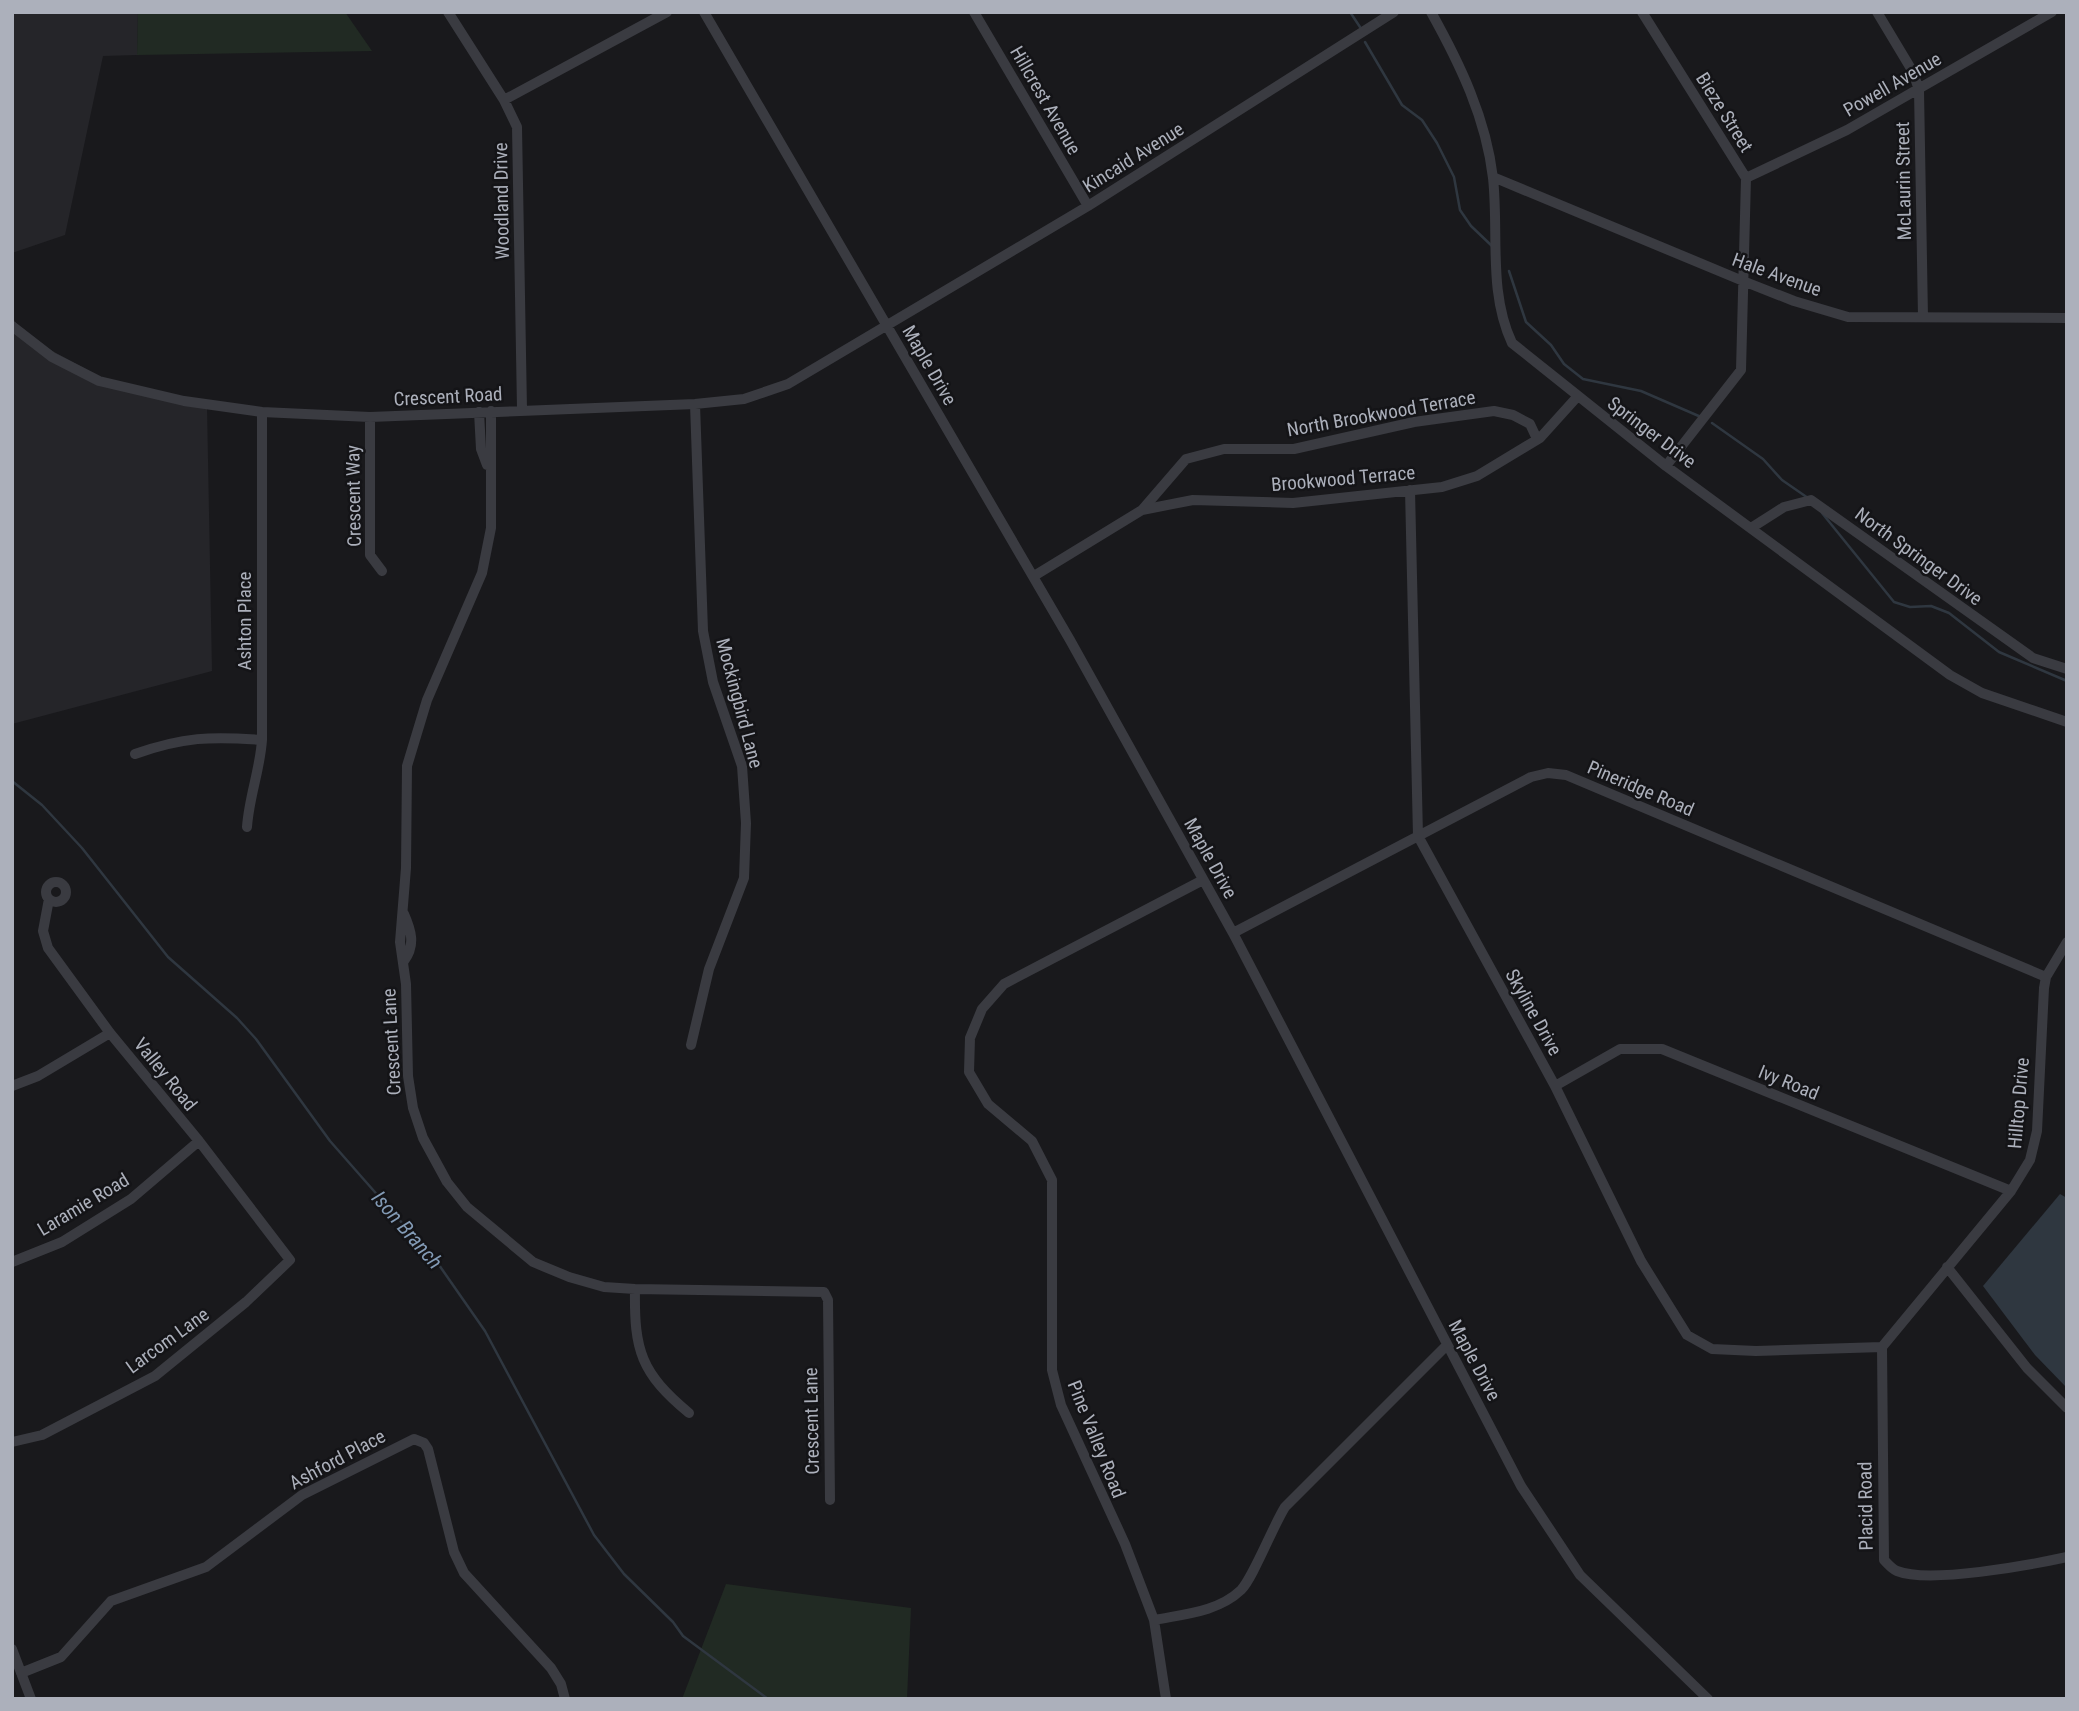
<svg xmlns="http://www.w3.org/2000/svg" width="2079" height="1711" font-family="'Roboto Condensed',sans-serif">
	<rect width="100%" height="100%" fill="#19191c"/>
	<!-- built -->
	<path fill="#252529" d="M12,12H138L137,55L103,56L65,235L12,253Z
		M12,317L25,336L106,380L207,406L212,671L12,724Z"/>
	<!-- green -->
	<path fill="#212a23" d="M138,12H345L372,51L137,55Z
		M726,1584L911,1608L907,1699H682Z"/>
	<!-- water -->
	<path fill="#2f3740" d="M2060,1194L2067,1198V1388L2035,1355L1983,1286Z"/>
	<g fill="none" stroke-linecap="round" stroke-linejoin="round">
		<!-- stream -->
		<path stroke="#2f3740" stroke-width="2.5" d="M1350,12L1360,27
			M1365,42L1402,105L1422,120L1437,143L1454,177L1460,210L1471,226L1492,246
			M1509,271L1526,322L1551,345L1564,364L1583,379L1641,391L1701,417
			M1712,423L1763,459L1782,480L1808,498
			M1822,513L1894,602L1910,607L1931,606L1949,613L1999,652L2067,681
			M12,781L42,805L82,848L168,957L237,1018L256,1039L330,1141L439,1265L485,1331L594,1535L624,1574L673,1622L683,1636L768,1699"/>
		<!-- minor -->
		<path stroke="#3a3b41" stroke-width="10" d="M448,12L504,100L517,127L522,409
			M704,12L1070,640L1233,933L1521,1486L1580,1575L1708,1699
			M974,12L1088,206
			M1431,12C1460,64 1486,118 1493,178C1499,233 1488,292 1512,343L1666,466L1950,675L1982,693L2067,722
			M1642,12L1746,178L1741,370L1666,466
			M1877,12L1913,72L1919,90L1923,317
			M504,100L667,12
			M1493,177L1743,281L1794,301L1848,317L2067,318
			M1746,178L1847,130L2052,12
			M12,326L52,357L99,381L184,401L262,412L370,417L695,404L744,399L788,384L1088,206L1394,12
			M491,411V528L482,573L427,700L407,766L406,868L400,942L406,984L408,1076L413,1108L423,1138L447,1182L467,1207L533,1262L569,1277L604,1287L635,1289L824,1292L828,1300L830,1500
			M479,412L481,449L487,465
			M370,417V555L382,571
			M1410,490L1418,836L1555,1086L1641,1261L1687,1335L1712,1349L1756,1351L1882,1347
			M1142,510L1186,459L1224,449H1294L1414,422L1494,411L1513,415L1530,424L1537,439
			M1751,528L1784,507L1811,500L2033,658L2067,669
			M1034,576L1142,510L1193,500L1293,503L1442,487L1477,476L1540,438L1577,397
			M135,754C183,737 211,736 262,740
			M247,827C249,797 260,770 262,740V412
			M46 892a10 10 0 1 1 20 0a10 10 0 1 1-20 0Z
			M1233,933L1531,777L1548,773L1566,775L2046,977
			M404,961C416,945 411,930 404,914
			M691,1045L709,969L744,878L746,823L742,766L713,682L703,631L695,404
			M12,1086L38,1076L110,1033
			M1555,1086L1620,1049H1662L2011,1191
			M12,1262L62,1242L131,1199L199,1141
			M1947,1267L2027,1368L2067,1408
			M635,1289C634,1351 641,1373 689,1413
			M1882,1347L2011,1191L2030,1160L2037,1131L2044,988L2046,977L2067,942
			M1882,1347L1884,1560C1888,1564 1892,1569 1897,1571C1929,1584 2030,1565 2067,1557
			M12,1442L42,1435L155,1376L246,1302L290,1260L199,1141L110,1033L48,948L43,931L49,899
			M1154,1620C1184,1614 1218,1612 1241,1590C1253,1578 1273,1526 1285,1507L1447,1345
			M12,1649L31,1699
			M21,1673L61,1657L111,1601L206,1567L302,1495L414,1439L424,1443L428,1449L454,1552L464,1573L551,1668L561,1684L565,1699
			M1166,1699L1154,1620L1125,1544L1061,1405L1052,1370V1180L1032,1141L988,1104L969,1072L970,1038L982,1009L1004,984L1203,880"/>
	</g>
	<g text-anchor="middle" stroke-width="5" stroke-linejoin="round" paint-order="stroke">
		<!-- street labels -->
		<g font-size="19" fill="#acb0bb" stroke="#141417">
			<text transform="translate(1892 84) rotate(-30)" y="7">Powell Avenue</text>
			<text transform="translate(1046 100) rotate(60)" y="7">Hillcrest Avenue</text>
			<text transform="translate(1725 112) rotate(58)" y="7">Bieze Street</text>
			<text transform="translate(1133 157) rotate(-32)" y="7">Kincaid Avenue</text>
			<text transform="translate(1903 181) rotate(-91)" y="7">McLaurin Street</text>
			<text transform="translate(501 201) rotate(-91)" y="7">Woodland Drive</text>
			<text transform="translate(1777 274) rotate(20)" y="7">Hale Avenue</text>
			<text transform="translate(930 365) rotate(60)" y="7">Maple Drive</text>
			<text transform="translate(448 396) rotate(-3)" y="7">Crescent Road</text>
			<text transform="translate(1381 413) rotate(-10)" y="7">North Brookwood Terrace</text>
			<text transform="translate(1652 432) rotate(37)" y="7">Springer Drive</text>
			<text transform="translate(1343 478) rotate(-5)" y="7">Brookwood Terrace</text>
			<text transform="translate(353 496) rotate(-91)" y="7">Crescent Way</text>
			<text transform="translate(1919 556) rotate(36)" y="7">North Springer Drive</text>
			<text transform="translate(244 621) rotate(-90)" y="7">Ashton Place</text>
			<text transform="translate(740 703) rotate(75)" y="7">Mockingbird Lane</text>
			<text transform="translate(1641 788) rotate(23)" y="7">Pineridge Road</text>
			<text transform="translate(1211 858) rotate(61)" y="7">Maple Drive</text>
			<text transform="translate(1534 1012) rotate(61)" y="7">Skyline Drive</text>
			<text transform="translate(391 1042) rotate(-93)" y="7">Crescent Lane</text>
			<text transform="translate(166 1074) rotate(51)" y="7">Valley Road</text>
			<text transform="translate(1789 1082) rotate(22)" y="7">Ivy Road</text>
			<text transform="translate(2018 1103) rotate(-85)" y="7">Hilltop Drive</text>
			<text transform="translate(83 1204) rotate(-31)" y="7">Laramie Road</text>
			<text transform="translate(167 1340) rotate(-36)" y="7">Larcom Lane</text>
			<text transform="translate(1475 1360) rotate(62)" y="7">Maple Drive</text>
			<text transform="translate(811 1421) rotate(-91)" y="7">Crescent Lane</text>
			<text transform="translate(1097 1439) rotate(68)" y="7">Pine Valley Road</text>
			<text transform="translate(337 1459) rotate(-28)" y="7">Ashford Place</text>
			<text transform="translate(1865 1506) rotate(-91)" y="7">Placid Road</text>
		</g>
		<!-- water labels -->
		<g font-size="21" font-style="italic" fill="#839bb6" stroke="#141417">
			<text transform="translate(407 1230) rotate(49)" y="7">Ison Branch</text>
		</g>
	</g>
	<!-- border -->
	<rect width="2079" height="1711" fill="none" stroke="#acb0bb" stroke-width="28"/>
</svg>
